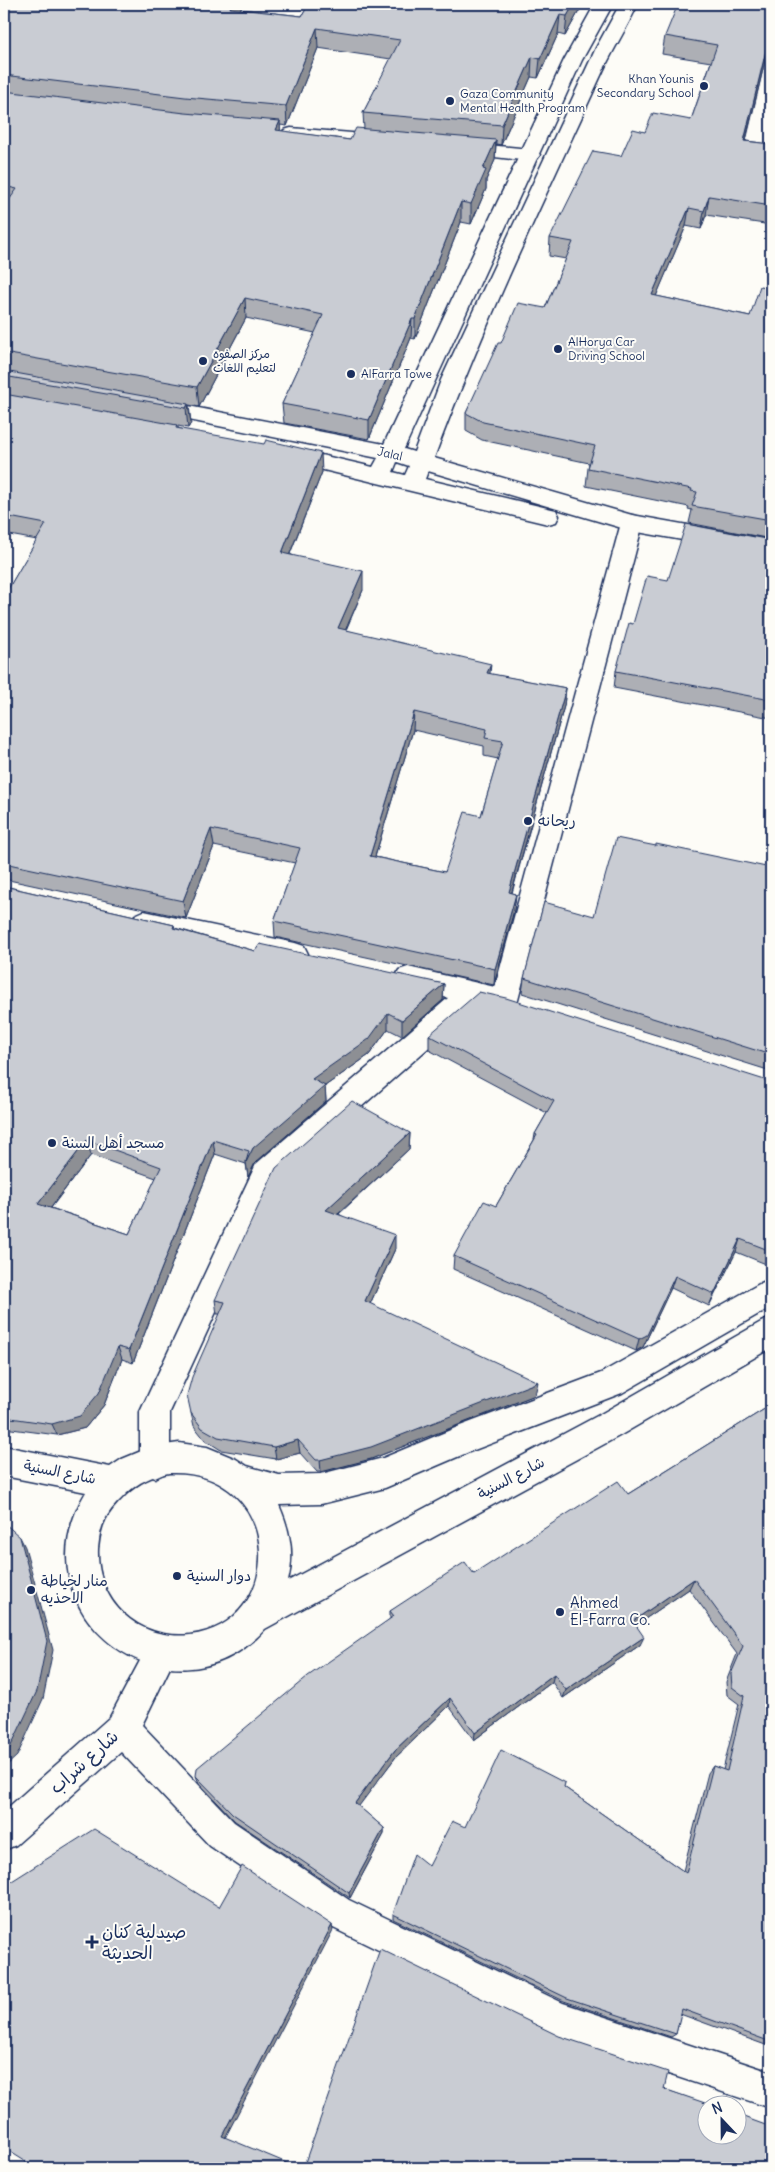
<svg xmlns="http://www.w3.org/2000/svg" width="775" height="2172" font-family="Delius,'Playpen Sans Arabic',sans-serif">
	<rect width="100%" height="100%" fill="#fdfcf7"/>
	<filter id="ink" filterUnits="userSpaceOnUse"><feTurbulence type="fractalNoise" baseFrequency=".02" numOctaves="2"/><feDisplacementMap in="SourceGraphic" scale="10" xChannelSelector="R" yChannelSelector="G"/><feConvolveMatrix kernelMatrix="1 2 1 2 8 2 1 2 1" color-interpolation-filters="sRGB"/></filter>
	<g filter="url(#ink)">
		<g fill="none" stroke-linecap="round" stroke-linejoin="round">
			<defs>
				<path id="minor" d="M291,128L388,136L395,138L398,142L395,146L388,148L284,138L281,134L284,130Z
					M458,142L530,149L537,151L540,155L537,159L530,161L451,152L448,148L451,144Z
					M632,515L640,517L643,523L518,1000L514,1008L505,1011L477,1005L276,1182L170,1412V1463L166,1473L155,1478L144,1473L140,1463V1412L256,1164L448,998L399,986L395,978L399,970L408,967L495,987L621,523L624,517Z
					M144,911L295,943L304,946L308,954L304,962L295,965L144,933L135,929L131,922L135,915Z
					M162,1635L173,1640L178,1651L142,1725L234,1822L349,1900L563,2003L771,2072V2108L557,2037L325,1924L210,1846L121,1752L16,1845L4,1850V1811L110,1717L151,1640Z"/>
				<path id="major" d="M595,4H613L582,60L404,449L414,452L441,380L596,48L620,4H638C628,26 614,48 603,71C544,199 483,326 434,458L632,515L771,540V556L632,531L428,471L425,479L556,510L559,516L556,522L548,524L286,461L278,459L275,454L278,449L286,447L373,467L378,458L144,411L141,406L144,401L152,399L384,444L564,60ZM397,462L409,466L405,475L393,472Z
					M771,1279V1307L622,1393L469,1452L385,1488L321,1504L279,1505C290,1530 295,1554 288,1581L599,1415L761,1322L771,1318V1348L621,1435L265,1629C172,1732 12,1615 86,1492L4,1476V1446L110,1467L122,1459L151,1447L179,1443L207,1447L236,1459L247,1466L279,1475L321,1474L383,1458L460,1426L601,1373L761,1283ZM169,1473C283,1468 290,1623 190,1635C138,1641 96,1602 98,1549C99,1540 100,1529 105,1520C110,1509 118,1502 126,1494C139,1482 151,1476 169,1473Z"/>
			</defs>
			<!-- minor casing -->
			<use href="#minor" stroke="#1b2f5e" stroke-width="3"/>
			<!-- major casing -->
			<use href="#major" stroke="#1b2f5e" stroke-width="3"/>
			<!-- minor -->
			<use href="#minor" fill="#fdfcf7" fill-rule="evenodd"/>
			<!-- major -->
			<use href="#major" fill="#fdfcf7" fill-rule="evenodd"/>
		</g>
		<!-- wall -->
		<path fill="#adafb5" stroke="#1b2f5e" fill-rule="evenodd" d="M4,4H243L240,9L302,16L309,4H583L565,36L558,34L538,78L531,77L501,145L496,144L495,160L486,180V189L471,224L461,222L415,339L411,338L369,439L284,423L282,404L315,333L246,318L199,407L189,405L191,423L188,428L178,426V428L322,472L290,554L363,590L346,630L490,674L566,688L564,706L512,893L516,894L514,910L494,985L275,937L274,921L295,863L214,846L186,918L4,879V596L37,540L4,534V207L5,205H4ZM318,48L391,59L363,113L364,129L350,140L280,131V125L287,126ZM413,730L484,746V756L498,759L481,816L445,872L375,857Z
			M771,4V62L765,61L746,141L771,144V225L706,215L701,229L686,226L656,296L750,316L771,286V539L689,523L692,510L688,509L689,507L586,486L588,468L589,463L482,440L466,431V413L501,343L545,308L566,259L549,256L550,238L621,156L645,132L691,120L711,62L662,54L665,36Z
			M771,540V718L614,688L616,671L633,624L668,580Z
			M771,868V1071L522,993L524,978L594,916Z
			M4,886L174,925L175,928L255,951L444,984L443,1000L402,1036L388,1029L369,1055L325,1086L326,1101L255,1163L248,1177L246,1164L215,1154L133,1363L122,1359L104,1405L85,1428L57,1435L4,1428ZM91,1155L156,1178L129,1234L51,1208Z
			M429,1035L771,1082V1266L736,1252L709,1306L671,1288L643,1347L636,1351L453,1269L454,1256L496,1206L534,1140L535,1134L547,1113L429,1050Z
			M410,1133L409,1149L339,1214L395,1249L370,1304L535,1395L371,1459L321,1472H317L300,1453L276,1459L221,1450L205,1440L194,1426L191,1413L220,1314H217L215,1300Z
			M771,1405V2047L680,2014L676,2034L671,2037L564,2001L393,1919V1914L429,1866L465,1827L564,1787L683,1871L708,1773L713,1766L723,1770L739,1704L727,1695L726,1682L737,1654L689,1589L636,1625L640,1645L563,1698L552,1682L474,1740L449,1706L395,1758L358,1806L384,1828V1834L350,1898L235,1821L199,1783L196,1776L390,1619V1611L474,1574L628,1494Z
			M664,2089L766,2126L767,2124L771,2123V2168Z"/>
		<!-- shaded-wall -->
		<path fill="#8d8f94" stroke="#1b2f5e" d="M232,4H243L231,27L230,8Z
			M574,4H583L565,36L567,16Z
			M560,15L558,34L538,78L540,59Z
			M317,28L318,48L287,126L286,106Z
			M768,42L765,61L741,159L744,141Z
			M532,57L531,77L501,145L502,125Z
			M280,121L281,141L276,130Z
			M496,140L495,160L486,180V189L471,224V204L483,169Z
			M709,196L706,215L701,229L704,211Z
			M461,202V222L415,339V319Z
			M689,208L686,226L649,313L652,295Z
			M245,298L246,318L199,407L197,387Z
			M412,319L411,338L369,439V420Z
			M188,404L191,423L188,428L186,408Z
			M321,453L322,472L283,571L282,553Z
			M363,571V590L338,647V628Z
			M491,664L489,682L487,673Z
			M566,688L564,706L507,909L509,892Z
			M414,712L413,730L370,873V856Z
			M211,829L214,846L186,918L183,901Z
			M516,894L514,910L494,985L495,969Z
			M444,984L443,1000L402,1036V1020Z
			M388,1013V1029L369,1055L325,1086L326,1101L255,1163L248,1177L246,1162L253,1148L312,1079Z
			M410,1133L409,1149L327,1224L326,1210Z
			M87,1140L91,1155L43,1218L38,1204Z
			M213,1140L215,1154L133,1363L129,1350Z
			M395,1235V1249L365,1315V1301Z
			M740,1239L736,1252L709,1306L714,1294Z
			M675,1276L671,1288L643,1347L636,1351L639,1339Z
			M118,1347L122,1359L104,1405L85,1428L57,1435L52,1424Z
			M538,1382L535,1395L371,1459L321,1472L320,1460Z
			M298,1440L300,1453L276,1459L274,1447Z
			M20,1537L25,1547L53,1650L43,1699L17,1756L4,1768V1754Z
			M694,1579L689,1589L629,1630L633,1621Z
			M644,1637L640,1645L563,1698L566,1690Z
			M554,1674L552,1682L474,1740L475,1733Z
			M450,1698L449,1706L395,1758L356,1810L355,1803L395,1750Z
			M384,1828V1834L350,1898L349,1893Z
			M332,1925L333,1930L225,2138L222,2136Z
			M4,2147L9,2148L4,2154Z"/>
		<!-- building -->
		<path fill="#c9ccd3" stroke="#1b2f5e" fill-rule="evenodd" d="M4,4H232L230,8L302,16L309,4H574L567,16L560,15L540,59L532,57L502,125L363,113L400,40L317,28L286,106L185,97L4,75Z
			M678,4H771V43L768,42L744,141L771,144V206L709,196L704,211L689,208L652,295L750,316L760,286L771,288V286V520L692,506L697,492L691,491L692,489L588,468L595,446L483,422L466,413L498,343H501L518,303L545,308L573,242L550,238L593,151L621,156L633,129L645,132L653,113L691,120L717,45L665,36Z
			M4,91L185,113L280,121L276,130L350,140L356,128L496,140L483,169L486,170L471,204L461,202L415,319H412L369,420L282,404L323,315L245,298L197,387L4,353V207L17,189L4,186Z
			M4,371L188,404L186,408L4,376Z
			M4,394L177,425L176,428L264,444L266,440L321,453L282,553L363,571L338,628L491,664L487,673L566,688L509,892L516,894L495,969L274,921L300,848L211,829L183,901L4,863V596L46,524L4,516ZM414,712L487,729L485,738L503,741L481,816L465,812L445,872L370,856Z
			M686,524L771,540V700L616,671L629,623L633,624L647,576L668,580Z
			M616,838L656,846V844L771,868V1055L524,978L544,902L594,916Z
			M4,886L174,925L173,928L255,951L260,944L444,984L402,1020L388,1013L369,1039L312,1079L325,1086L253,1148L246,1162L249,1151L213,1140L129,1350L118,1347L99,1393L80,1416L52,1424L4,1417ZM87,1140L161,1167L129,1234L38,1204Z
			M479,992L506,998L771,1082V1251L740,1239L714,1294L675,1276L647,1335L639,1339L454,1256L484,1201L496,1206L537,1135L535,1134L554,1101L429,1035Z
			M352,1101L410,1133L326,1210L395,1235L365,1301L538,1382L371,1447L320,1460H316L298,1440L274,1447L218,1437L202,1428L191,1413L187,1395L192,1377L225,1302L215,1300L276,1168Z
			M771,1405V2042L682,2009L676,2034L567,1998L393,1914L414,1854L429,1866L452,1821L465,1827L501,1750L565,1783L564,1787L686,1873L713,1766L727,1771L744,1696L732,1687L731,1674L743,1646L694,1579L633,1621L644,1637L566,1690L554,1674L475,1733L450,1698L395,1750L355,1803L384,1828L349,1893L233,1814L196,1776L197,1768L308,1676L394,1616L390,1611L465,1562L474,1574L618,1481L628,1494Z
			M4,1523L20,1537L47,1641L37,1691L10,1748L4,1754Z
			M94,1829L219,1907L242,1866L332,1925L222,2136L299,2168H36L4,2148V1886Z
			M380,1949L559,2036L668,2072L664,2089L708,2104V2134H738V2115L771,2127V2168H303Z"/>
	</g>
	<!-- markers -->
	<g fill="#1b2f5e" stroke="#fdfcf7" stroke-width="2">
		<circle cx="704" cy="86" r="5"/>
		<circle cx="450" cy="101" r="5"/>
		<circle cx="558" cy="349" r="5"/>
		<circle cx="203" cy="361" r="5"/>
		<circle cx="351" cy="374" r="5"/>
		<circle cx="528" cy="821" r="5"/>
		<circle cx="52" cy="1143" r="5"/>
		<circle cx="177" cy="1576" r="5"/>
		<circle cx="31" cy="1590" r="5"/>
		<circle cx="560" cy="1612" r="5"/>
		<path d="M89.5 1934.5h5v5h5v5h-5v5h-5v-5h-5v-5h5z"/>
	</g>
	<g text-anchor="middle" stroke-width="4" stroke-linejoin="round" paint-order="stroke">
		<!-- far-poi labels -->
		<g font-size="12" fill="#1b2f5e" stroke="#fdfcf7" text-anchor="start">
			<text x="694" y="83" text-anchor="end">Khan Younis<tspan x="694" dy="14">Secondary School</tspan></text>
			<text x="460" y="98">Gaza Community<tspan x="460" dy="14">Mental Health Program</tspan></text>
			<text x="568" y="346">AlHorya Car<tspan x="568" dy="14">Driving School</tspan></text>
			<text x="213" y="358">مركز الصفوه<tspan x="213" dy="14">لتعليم اللغات</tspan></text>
			<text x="361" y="378">AlFarra Towe</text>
		</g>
		<!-- far-street labels -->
		<g font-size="12" fill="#1b2f5e" stroke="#fdfcf7">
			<text transform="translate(390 454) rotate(13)" y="4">Jalal</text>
		</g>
		<!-- poi labels -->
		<g font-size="15" fill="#1b2f5e" stroke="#fdfcf7" text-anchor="start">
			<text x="538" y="826">ريحانه</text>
			<text x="62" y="1148">مسجد أهل السنة</text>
			<text x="187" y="1581">دوار السنية</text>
			<text x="41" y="1586">منار لخياطة<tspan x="41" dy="17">الاحذيه</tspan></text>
			<text x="570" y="1608">Ahmed<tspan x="570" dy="17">El-Farra Co.</tspan></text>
		</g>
		<!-- street labels -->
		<g font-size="15" fill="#1b2f5e" stroke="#fdfcf7">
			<text transform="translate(60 1472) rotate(11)" y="5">شارع السنية</text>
			<text transform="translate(511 1478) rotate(-28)" y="5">شارع السنية</text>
		</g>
		<!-- near-street labels -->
		<g font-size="18" fill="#1b2f5e" stroke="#fdfcf7">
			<text transform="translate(84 1762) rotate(-42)" y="6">شارع شراب</text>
		</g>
		<!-- near-poi labels -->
		<g font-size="18" fill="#1b2f5e" stroke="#fdfcf7" text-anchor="start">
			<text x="102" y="1938">صيدلية كنان<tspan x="102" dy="21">الحديثة</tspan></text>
		</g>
	</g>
	<!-- margin -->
	<rect width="775" height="2172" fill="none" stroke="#fdfcf7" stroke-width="20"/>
	<rect x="10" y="10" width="755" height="2152" fill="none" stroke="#1b2f5e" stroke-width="2" filter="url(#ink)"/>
	<!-- north arrow -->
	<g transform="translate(722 2120) rotate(338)"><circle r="24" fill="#fdfcf7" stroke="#a3aaba"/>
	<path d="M0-4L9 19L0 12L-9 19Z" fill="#1b2f5e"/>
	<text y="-8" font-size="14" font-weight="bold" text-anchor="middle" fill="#1b2f5e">N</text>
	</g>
</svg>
